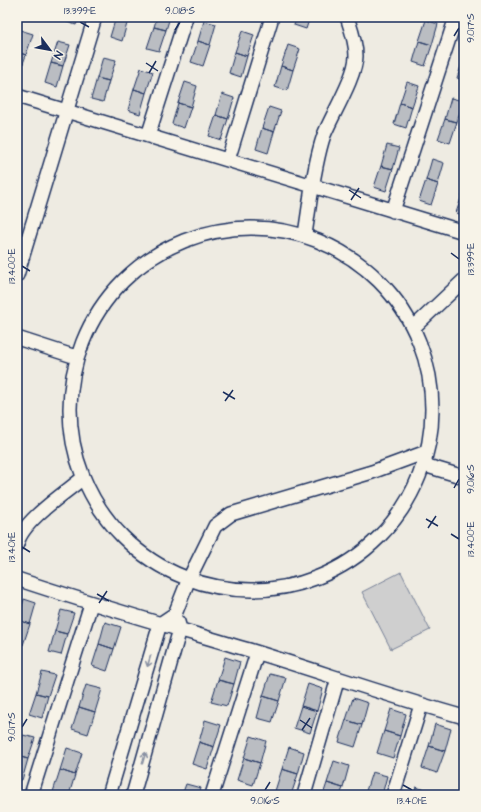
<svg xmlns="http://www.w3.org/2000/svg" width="481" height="812" font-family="'Architects Daughter',sans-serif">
	<rect width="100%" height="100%" fill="#eeebe2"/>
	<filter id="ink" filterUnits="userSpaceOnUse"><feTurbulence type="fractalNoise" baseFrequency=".025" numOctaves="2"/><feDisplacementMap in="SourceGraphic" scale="8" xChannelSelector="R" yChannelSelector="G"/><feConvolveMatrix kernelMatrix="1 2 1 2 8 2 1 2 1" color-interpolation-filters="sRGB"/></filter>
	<g filter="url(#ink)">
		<!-- green -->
		<path fill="#cfcfcf" stroke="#757f96" d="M401,572L430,630L391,649L362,592Z"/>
		<!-- building -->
		<path fill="#babdc2" stroke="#1b2f5e" d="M65,17H79L76,25L64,21Z
			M116,17L128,20L122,41L110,37Z
			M157,17H170L166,30L154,27Z
			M297,17H310L306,29L294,25Z
			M426,20L438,24L432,45L419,41Z
			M204,21L216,24L210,45L198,41Z
			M154,27L166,30L159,51L147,48Z
			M20,30L33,34L26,55L17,52V41Z
			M242,31L254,35L247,56L235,52Z
			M198,41L210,45L203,66L191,62Z
			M419,41L432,45L425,66L413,62Z
			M58,42L70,45L63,66L51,63Z
			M288,45L300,49L293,70L281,66Z
			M17,52L26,55L19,75H17Z
			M235,52L247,56L241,77L229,73Z
			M103,57L116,60L109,81L97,78Z
			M464,57V80L457,78Z
			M51,63L63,66L57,87L45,83Z
			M281,66L293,70L287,91L275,87Z
			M141,68L153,72L146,93L134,89Z
			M97,78L109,81L103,102L91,99Z
			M185,82L197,86L191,107L178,103Z
			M407,82L419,86L412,107L400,103Z
			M134,89L146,93L140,114L128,110Z
			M222,94L234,98L228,119L216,115Z
			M451,98L463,101L457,122L445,119Z
			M178,103L191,107L184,128L172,124Z
			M400,103L412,107L406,128L394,124Z
			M269,107L281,111L274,132L262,128Z
			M216,115L228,119L221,140L209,136Z
			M445,119L457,122L450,143L438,139Z
			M262,128L274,132L268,153L256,149Z
			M387,145L399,148L393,169L381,166Z
			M432,159L444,163L438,184L426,180Z
			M381,166L393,169L386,191L374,187Z
			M426,180L438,184L431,205L419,201Z
			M463,192H464V215L456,213Z
			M24,599L36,603L30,624L18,620Z
			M61,610L74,613L67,634L55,631Z
			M18,620L30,624L23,645L17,643Z
			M105,622L121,627L114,649L99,644Z
			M55,631L67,634L61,655L49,652Z
			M99,644L114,649L107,671L92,666Z
			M225,657L240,662L234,684L218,680Z
			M42,672L55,675L48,696L36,693Z
			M270,674L286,678L279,701L263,696Z
			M218,680L234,684L227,706L211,702Z
			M308,684L323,689L317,711L301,706Z
			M86,685L102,689L95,712L79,707Z
			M36,693L48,696L42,718L29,714Z
			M263,696L279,701L272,722L257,718Z
			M353,698L368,703L362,725L346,720Z
			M301,706L317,711L310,733L294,728Z
			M79,707L95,712L88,734L72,729Z
			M391,709L406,714L400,736L384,731Z
			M205,720L221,725L214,747L199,742Z
			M346,720L362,725L355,747L339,742Z
			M435,724L451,729L445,751L429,746Z
			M384,731L400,736L393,758L377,753Z
			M23,735L35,738L28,759L17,756Z
			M251,736L266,741L260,763L244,758Z
			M199,742L214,747L207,769L192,764Z
			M429,746L445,751L437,773L422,768Z
			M289,747L304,752L298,774L282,769Z
			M67,748L82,753L75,775L60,770Z
			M17,756L28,759L22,780L17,779Z
			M244,758L260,763L253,785L237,780Z
			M334,761L349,766L343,788L327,783Z
			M464,765V780L460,779Z
			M282,769L298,774L291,795L275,791Z
			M60,770L75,775L69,795L53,792Z
			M372,772L387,776L382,795L365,794Z
			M327,783L343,788L340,795H323Z
			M186,784L201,788L199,795H182Z
			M416,787L432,792L431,795H414Z"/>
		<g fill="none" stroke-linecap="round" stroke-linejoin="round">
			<defs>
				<path id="street" d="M17,96L464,232
					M148,136L186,17
					M228,160L272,17
					M393,211L456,17
					M70 409a181 181 0 1 1 362 0a181 181 0 1 1-362 0Z
					M305,234C310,203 314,164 324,135C332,115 356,76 356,56C356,42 351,29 347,17
					M17,275L95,17
					M413,328L464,280
					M17,338L76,357
					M424,465L464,477
					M17,544C22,521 65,493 83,478
					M17,579C94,605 172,627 249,650C321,672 392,697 464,717
					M31,795L91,604
					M109,795L160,624L175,614L188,581L215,526L231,514L372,472L426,452
					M133,795L180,629L178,622
					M212,795L257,653
					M304,795L338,678
					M393,795L421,705"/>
			</defs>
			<!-- street casing -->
			<use href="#street" stroke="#1b2f5e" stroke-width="16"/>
			<!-- street -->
			<use href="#street" stroke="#f7f3e8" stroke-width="13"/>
		</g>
		<!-- one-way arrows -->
		<defs><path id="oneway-shaft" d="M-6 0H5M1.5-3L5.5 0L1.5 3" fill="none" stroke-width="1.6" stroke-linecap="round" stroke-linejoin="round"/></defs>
		<g stroke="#8991a3">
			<use href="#oneway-shaft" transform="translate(149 661) rotate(107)"/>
			<use href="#oneway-shaft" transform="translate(144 758) rotate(-74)"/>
		</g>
	</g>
	<!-- ticks -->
	<path fill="none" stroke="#1b2f5e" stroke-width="1.5" d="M80,22L89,27M175,30L180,22M454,36L459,28M146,63L158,71M149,73L156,61M349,190L361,198M351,200L359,188M451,253L459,259M22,266L30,271M223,392L235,399M225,401L233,390M454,488L459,479M426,519L438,526M428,528L436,516M451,534L459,539M22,547L30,552M97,594L109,601M99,603L107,591M300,720L312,728M22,727L27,719M302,730L310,718M403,785L412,790M265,790L270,782"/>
	<!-- margin -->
	<rect width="481" height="812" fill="none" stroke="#f7f3e8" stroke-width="44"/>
	<!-- north arrow -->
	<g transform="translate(50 50) rotate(122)" stroke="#f7f3e8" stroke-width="3" paint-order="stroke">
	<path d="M0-3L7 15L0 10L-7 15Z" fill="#1b2f5e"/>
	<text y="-6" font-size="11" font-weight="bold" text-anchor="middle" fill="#1b2f5e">N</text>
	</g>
	<rect x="22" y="22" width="437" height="768" fill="none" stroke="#1b2f5e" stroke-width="1.5"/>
	<g font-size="10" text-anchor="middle" fill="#1b2f5e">
		<text x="80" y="14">13.399°E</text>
		<text x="180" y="14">9.018°S</text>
		<text transform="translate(470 28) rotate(-90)" y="4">9.017°S</text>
		<text transform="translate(470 259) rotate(-90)" y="4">13.399°E</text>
		<text transform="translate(11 266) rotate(-90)" y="4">13.400°E</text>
		<text transform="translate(470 479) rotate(-90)" y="4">9.016°S</text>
		<text transform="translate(470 539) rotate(-90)" y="4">13.400°E</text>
		<text transform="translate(11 547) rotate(-90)" y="4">13.401°E</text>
		<text transform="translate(11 727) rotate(-90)" y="4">9.017°S</text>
		<text x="265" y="804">9.016°S</text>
		<text x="412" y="804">13.401°E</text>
	</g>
</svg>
